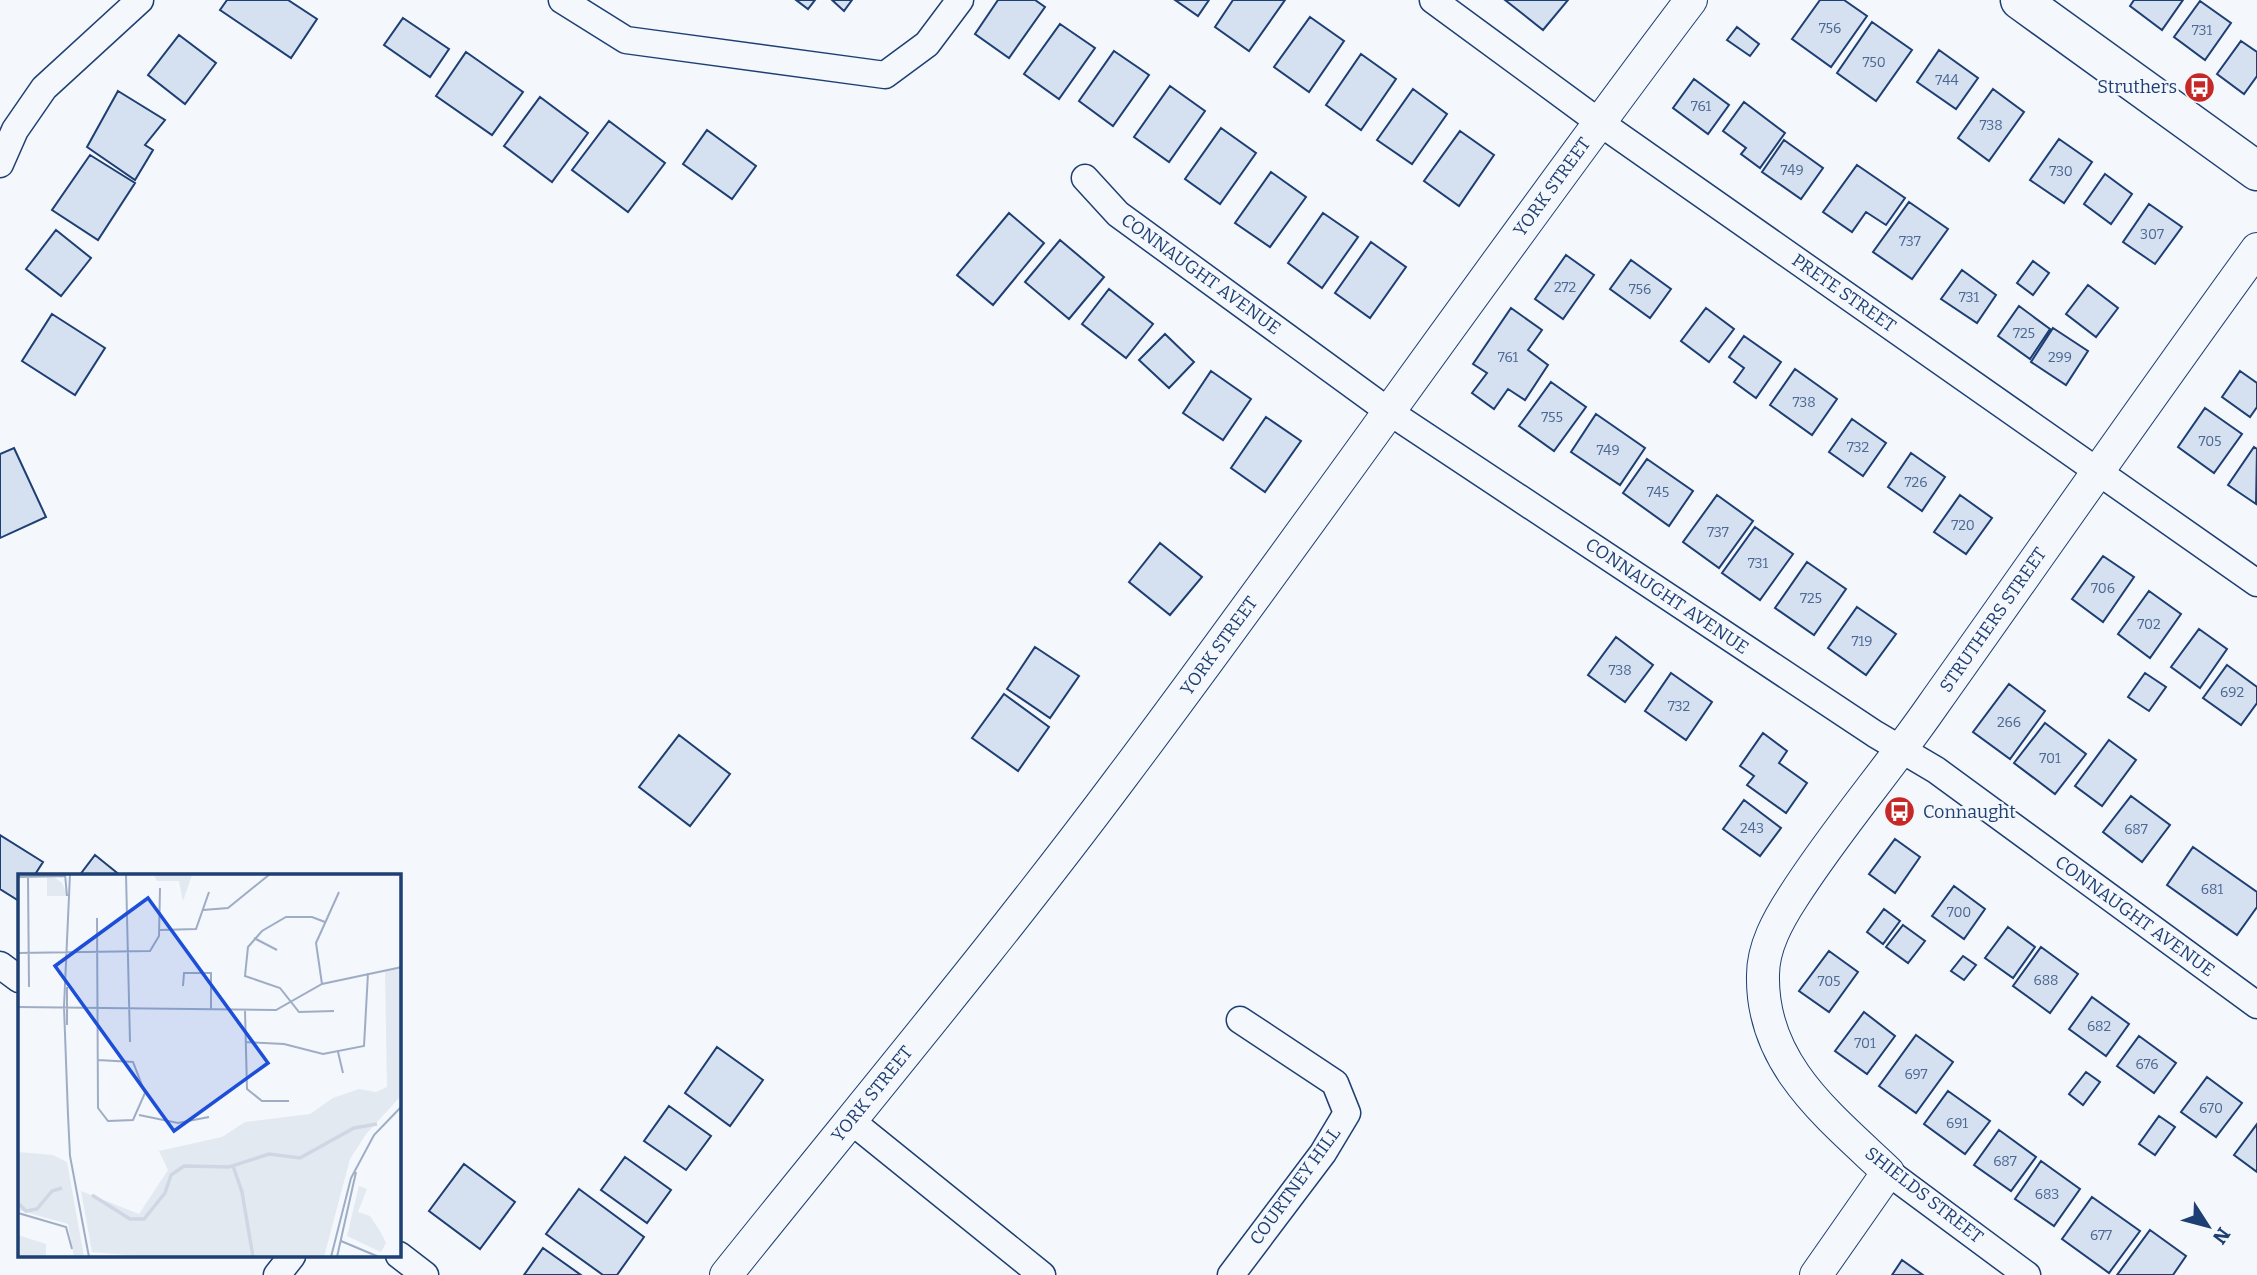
<svg xmlns="http://www.w3.org/2000/svg" width="2257" height="1275" font-family="Bitter,serif">
	<rect width="100%" height="100%" fill="#f4f7fb"/>
	<!-- building -->
	<path fill="#d5e0f0" stroke="#1d3f73" stroke-width="2" d="M227,0H288L317,19L291,58L220,10Z
		M796,0H815L808,9Z
		M832,0H852L844,11Z
		M998,0H1035L1045,7L1009,58L975,34Z
		M1175,0H1209L1198,16Z
		M1233,0H1285L1249,51L1215,27Z
		M1505,0H1568L1543,30Z
		M1820,0H1844L1867,16L1831,67L1792,39Z
		M2134,0H2183L2162,30L2130,6Z
		M2200,1L2231,23L2205,60L2174,37Z
		M1310,17L1344,41L1309,92L1274,67Z
		M403,18L449,49L430,77L384,45Z
		M1872,22L1912,50L1876,101L1837,73Z
		M1060,24L1095,48L1059,99L1024,74Z
		M1737,27L1759,44L1750,56L1727,40Z
		M179,35L216,63L185,104L148,75Z
		M2241,41L2257,52V76L2244,94L2217,74Z
		M1939,50L1978,78L1956,109L1917,82Z
		M1114,51L1149,75L1113,126L1079,101Z
		M466,52L523,92L492,135L436,96Z
		M1361,54L1396,79L1361,130L1326,105Z
		M1694,79L1729,105L1708,134L1673,108Z
		M1170,86L1205,111L1169,162L1134,137Z
		M1413,89L1447,114L1412,164L1377,140Z
		M1993,89L2024,112L1989,161L1958,138Z
		M118,91L165,120L145,145L153,150L135,180L87,147Z
		M540,97L588,133L552,182L504,146Z
		M1744,102L1785,133L1760,168L1741,154L1746,148L1723,131Z
		M609,121L665,163L628,212L572,170Z
		M1221,128L1256,153L1220,204L1185,179Z
		M707,130L756,166L732,199L683,164Z
		M1460,131L1494,155L1459,206L1424,181Z
		M2059,139L2092,162L2064,203L2030,180Z
		M1784,140L1823,168L1801,199L1762,172Z
		M90,155L135,183L98,240L52,210Z
		M1857,165L1905,198L1886,225L1866,212L1852,232L1823,212Z
		M1271,172L1306,197L1270,247L1235,223Z
		M2105,174L2132,194L2111,224L2084,204Z
		M1909,202L1948,229L1912,279L1873,252Z
		M2149,204L2182,227L2155,264L2123,242Z
		M1009,213L1044,243L993,305L957,275Z
		M1323,213L1358,237L1322,288L1288,263Z
		M56,230L91,258L61,296L26,269Z
		M1060,240L1104,277L1069,319L1025,282Z
		M1371,242L1406,267L1370,318L1335,293Z
		M1566,255L1594,275L1563,319L1535,299Z
		M1631,260L1671,289L1650,318L1610,289Z
		M2033,261L2049,273L2033,295L2017,283Z
		M1962,270L1996,295L1977,323L1941,299Z
		M2088,285L2118,308L2096,337L2066,314Z
		M1109,289L1153,324L1126,358L1082,324Z
		M2019,306L2050,329L2030,359L1998,336Z
		M1511,308L1542,330L1528,350L1548,365L1525,400L1508,389L1494,409L1472,393L1487,373L1473,364Z
		M1706,308L1734,329L1709,362L1681,341Z
		M52,314L105,348L75,395L22,361Z
		M2053,328L2088,351L2066,385L2031,362Z
		M1165,334L1194,362L1169,388L1139,360Z
		M1744,336L1781,362L1756,398L1734,382L1744,368L1729,357Z
		M1795,369L1837,399L1812,435L1770,405Z
		M1211,371L1251,399L1223,440L1183,413Z
		M2240,371L2257,383V407L2250,417L2222,397Z
		M1551,382L1586,407L1554,451L1519,426Z
		M2205,408L2242,434L2214,473L2178,447Z
		M1596,414L1645,448L1620,485L1571,452Z
		M1266,417L1301,441L1265,492L1231,468Z
		M1852,419L1886,443L1863,476L1829,452Z
		M2254,447L2257,449L2256,504L2228,485Z
		M14,448L46,517L0,538V454Z
		M1911,453L1945,477L1922,511L1888,487Z
		M1647,459L1693,491L1669,526L1623,493Z
		M1717,495L1753,521L1719,568L1683,542Z
		M1960,495L1992,518L1966,554L1934,532Z
		M1755,527L1793,554L1760,600L1722,573Z
		M1160,543L1202,577L1170,615L1129,582Z
		M2103,556L2134,577L2103,622L2072,599Z
		M1807,562L1846,589L1814,635L1775,608Z
		M2149,591L2181,614L2150,658L2118,634Z
		M1857,607L1896,634L1866,675L1828,648Z
		M2199,629L2227,649L2200,688L2171,667Z
		M1616,637L1653,665L1625,702L1588,675Z
		M1035,647L1079,676L1050,718L1007,689Z
		M2227,665L2257,687V703L2241,725L2203,698Z
		M1671,673L1712,702L1686,740L1645,711Z
		M2145,673L2166,687L2149,711L2128,697Z
		M2009,684L2045,711L2010,759L1973,732Z
		M1004,694L1049,727L1018,771L972,738Z
		M2045,723L2086,754L2055,794L2014,763Z
		M1763,733L1787,751L1779,763L1807,783L1786,813L1747,785L1754,776L1740,766Z
		M679,735L730,774L690,826L639,787Z
		M2109,740L2136,760L2102,806L2075,786Z
		M2131,796L2170,825L2142,862L2103,832Z
		M1744,800L1781,828L1760,856L1723,829Z
		M0,835L43,862L34,876H19V901L0,889Z
		M1895,839L1920,857L1895,893L1869,874Z
		M2193,847L2257,892V907L2237,935L2167,885Z
		M95,855L121,876H79Z
		M1954,886L1985,909L1964,939L1932,916Z
		M1884,909L1900,921L1883,944L1867,932Z
		M1903,925L1925,941L1908,963L1886,947Z
		M2008,927L2035,947L2013,978L1985,958Z
		M2041,947L2078,974L2050,1013L2013,986Z
		M1829,951L1858,972L1829,1012L1799,991Z
		M1963,956L1976,965L1964,980L1951,971Z
		M2092,997L2129,1024L2106,1056L2069,1029Z
		M1864,1012L1895,1036L1867,1074L1835,1051Z
		M1916,1035L1953,1062L1916,1113L1879,1086Z
		M2139,1036L2176,1063L2154,1093L2117,1066Z
		M717,1047L763,1080L730,1126L685,1093Z
		M2086,1072L2100,1082L2083,1105L2069,1094Z
		M2207,1077L2242,1103L2216,1137L2181,1112Z
		M1948,1091L1990,1121L1965,1154L1924,1124Z
		M669,1106L711,1136L686,1170L644,1141Z
		M2159,1116L2175,1127L2155,1155L2139,1144Z
		M2257,1124V1172L2234,1155Z
		M1999,1130L2036,1157L2011,1191L1974,1165Z
		M625,1157L671,1190L647,1223L601,1190Z
		M2041,1161L2080,1189L2054,1226L2015,1199Z
		M464,1164L515,1202L480,1249L429,1211Z
		M579,1189L644,1237L617,1275H603L546,1234Z
		M2092,1197L2140,1231L2109,1273L2062,1239Z
		M2150,1230L2186,1256L2173,1275H2117Z
		M543,1248L581,1275H524Z
		M1902,1260L1923,1275H1892Z"/>
	<g fill="none" stroke-linecap="round" stroke-linejoin="round">
		<defs>
			<path id="minor" d="M562,0L626,40L885,75L927,44L960,0
				M1433,0L1599,122L2257,583
				M0,164L15,130L44,88L140,0
				M1085,178L1118,214L1391,413L1875,734L1936,770L2257,1005
				M0,965L19,979
				M850,1120L1042,1275
				M1888,1172L2027,1275
				M399,1255L425,1275
				M277,1275L292,1256
				M1231,1275L1323,1153L1347,1113L1335,1083L1240,1020"/>
			<path id="tertiary" d="M726,1275C858,1110 994,948 1121,778C1314,521 1497,256 1691,0
				M1816,1275L1888,1172C1829,1116 1761,1064 1763,975C1763,947 1778,920 1793,897C1835,831 1888,770 1933,705C2041,553 2147,400 2257,249"/>
			<path id="primary" d="M2020,0L2257,171"/>
		</defs>
		<!-- minor casing -->
		<use href="#minor" stroke="#1d3f73" stroke-width="29"/>
		<!-- tertiary casing -->
		<use href="#tertiary" stroke="#1d3f73" stroke-width="34"/>
		<!-- primary casing -->
		<use href="#primary" stroke="#1d3f73" stroke-width="41"/>
		<!-- minor -->
		<use href="#minor" stroke="#f4f7fb" stroke-width="26"/>
		<!-- tertiary -->
		<use href="#tertiary" stroke="#f4f7fb" stroke-width="32"/>
		<!-- primary -->
		<use href="#primary" stroke="#f4f7fb" stroke-width="38"/>
	</g>
	<!-- icons -->
	<defs>
		<symbol id="bus-disc" viewBox="-11 -11 22 22"><circle r="9.5" fill="#c62828" stroke="#f4f7fb"/><path d="M-5-6H5V4H4V6H2V4H-2V6H-4V4H-5ZM-3.5-4V0h7V-4ZM-3.5 1.2v1.5H-2V1.2ZM2 1.2v1.5H3.5V1.2Z" fill="#fff"/></symbol>
	</defs>
	<g fill-rule="evenodd">
		<use href="#bus-disc" x="2182" y="70" width="35" height="35"/>
		<use href="#bus-disc" x="1882" y="794" width="35" height="35"/>
	</g>
	<g text-anchor="middle" stroke-width="5" stroke-linejoin="round" paint-order="stroke">
		<!-- number labels -->
		<g font-size="14" fill="#4b6792">
			<text x="1830" y="33">756</text>
			<text x="2202" y="35">731</text>
			<text x="1874" y="67">750</text>
			<text x="1947" y="85">744</text>
			<text x="1701" y="111">761</text>
			<text x="1991" y="130">738</text>
			<text x="1792" y="175">749</text>
			<text x="2061" y="176">730</text>
			<text x="2152" y="239">307</text>
			<text x="1910" y="246">737</text>
			<text x="1565" y="292">272</text>
			<text x="1640" y="294">756</text>
			<text x="1969" y="302">731</text>
			<text x="2024" y="338">725</text>
			<text x="1508" y="362">761</text>
			<text x="2060" y="362">299</text>
			<text x="1804" y="407">738</text>
			<text x="1552" y="422">755</text>
			<text x="2210" y="446">705</text>
			<text x="1858" y="452">732</text>
			<text x="1608" y="455">749</text>
			<text x="1916" y="487">726</text>
			<text x="1658" y="497">745</text>
			<text x="1963" y="530">720</text>
			<text x="1718" y="537">737</text>
			<text x="1758" y="568">731</text>
			<text x="2103" y="593">706</text>
			<text x="1811" y="603">725</text>
			<text x="2149" y="629">702</text>
			<text x="1862" y="646">719</text>
			<text x="1620" y="675">738</text>
			<text x="2232" y="697">692</text>
			<text x="1679" y="711">732</text>
			<text x="2009" y="727">266</text>
			<text x="2050" y="763">701</text>
			<text x="1752" y="833">243</text>
			<text x="2136" y="834">687</text>
			<text x="2212" y="894">681</text>
			<text x="1959" y="917">700</text>
			<text x="2046" y="985">688</text>
			<text x="1829" y="986">705</text>
			<text x="2099" y="1031">682</text>
			<text x="1865" y="1048">701</text>
			<text x="2147" y="1069">676</text>
			<text x="1916" y="1079">697</text>
			<text x="2211" y="1113">670</text>
			<text x="1957" y="1128">691</text>
			<text x="2005" y="1166">687</text>
			<text x="2047" y="1199">683</text>
			<text x="2101" y="1240">677</text>
		</g>
		<!-- poi labels -->
		<g font-size="18" fill="#1d3f73" stroke="#f4f7fb" text-anchor="end">
			<text x="2177" y="93">Struthers</text>
			<text x="1923" y="818" text-anchor="start">Connaught</text>
		</g>
		<!-- street labels -->
		<g font-size="18" fill="#1d3f73" stroke="#f4f7fb">
			<text transform="translate(1552 187) rotate(-54)" y="6">YORK STREET</text>
			<text transform="translate(1201 274) rotate(36)" y="6">CONNAUGHT AVENUE</text>
			<text transform="translate(1844 293) rotate(35)" y="6">PRETE STREET</text>
			<text transform="translate(1667 596) rotate(34)" y="6">CONNAUGHT AVENUE</text>
			<text transform="translate(1993 620) rotate(-55)" y="6">STRUTHERS STREET</text>
			<text transform="translate(1219 646) rotate(-54)" y="6">YORK STREET</text>
			<text transform="translate(2135 916) rotate(36)" y="6">CONNAUGHT AVENUE</text>
			<text transform="translate(872 1094) rotate(-51)" y="6">YORK STREET</text>
			<text transform="translate(1295 1186) rotate(-54)" y="6">COURTNEY HILL</text>
			<text transform="translate(1924 1195) rotate(38)" y="6">SHIELDS STREET</text>
		</g>
	</g>
	<!-- overview -->
	<g transform="translate(18 874)">
		<rect width="383" height="383" fill="#f4f7fb"/>
		<path d="M0,0H46L35,2L44,9L50,22H29V3ZM135,0L174,1L165,27L161,7H139ZM383,95V222L348,260L332,285L306,383H133L74,378L63,317L121,340L150,296L141,277L204,263L227,248L292,240L315,224L341,215L358,218L369,213L367,96ZM0,278L35,281L49,288L66,383H56L50,350L0,336ZM341,312L349,315L340,338L352,342L362,357L368,369L363,378L329,362ZM0,361L28,370V383H0Z" fill="#e3e9f0"/>
		<path fill="none" stroke="#cfd7e4" stroke-width="3.5" d="M215,292L224,318L235,383M74,321L112,345H126L147,319L153,301L166,292L211,293L251,280L282,284L336,254L359,250M0,329L8,337L19,335L34,317L44,314"/>
		<path fill="none" stroke="#9eadc5" stroke-width="2" d="M47,0L49,22M52,0L46,133L50,241L52,282L71,383M108,0L112,168M0,3L47,2M10,3L11,113M185,36L210,34L252,0M79,44L80,234L90,247L115,246L127,219L115,188L80,186M307,48L294,43H268L244,57L230,73L227,102L262,114L281,138L316,137M142,56L178,55L191,18M236,64L259,76M0,79L132,77L141,62L142,14M304,110L298,69L321,18M165,112L166,99H193V135M0,133L258,136L304,110L384,93M227,137L229,215L244,227H271M49,151V113M227,168L266,170L305,180L346,172L350,99M320,178L325,199M121,241L160,249L191,243M0,339L48,353L54,375M323,367L361,383M313,383L333,304L356,261L384,232M319,383L338,298"/>
		<path fill="#1d4ed8" fill-opacity="0.15" stroke="#1d4ed8" stroke-width="3.5" d="M130,24L250,189L156,257L37,92Z"/>
		<rect width="383" height="383" fill="none" stroke="#1d3f73" stroke-width="3.5"/>
	</g>
	<!-- north arrow -->
	<g transform="translate(2208 1226) rotate(126)" stroke="#f4f7fb" stroke-width="5" paint-order="stroke">
	<path d="M0-5L12 26L0 18L-12 26Z" fill="#1d3f73"/>
	<text y="-10" font-size="19" font-weight="bold" text-anchor="middle" fill="#1d3f73">N</text>
	</g>
</svg>
